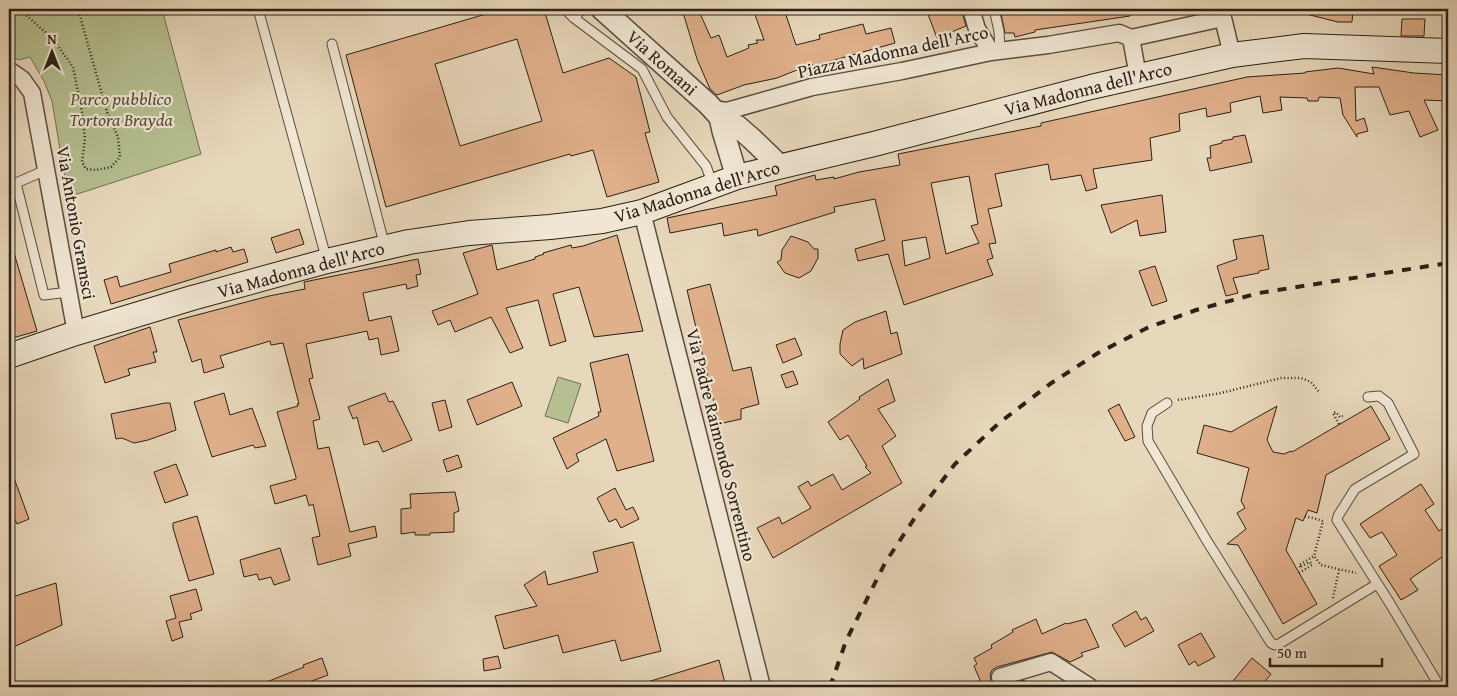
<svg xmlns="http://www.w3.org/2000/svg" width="1457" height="696" font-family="'Gentium Book Plus',serif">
	<rect width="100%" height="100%" fill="#e8d8bb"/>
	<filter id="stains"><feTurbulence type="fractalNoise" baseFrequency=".004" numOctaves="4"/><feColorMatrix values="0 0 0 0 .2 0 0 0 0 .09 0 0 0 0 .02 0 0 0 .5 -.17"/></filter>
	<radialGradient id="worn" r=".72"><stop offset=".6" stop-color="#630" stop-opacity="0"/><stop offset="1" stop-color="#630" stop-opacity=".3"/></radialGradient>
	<!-- green -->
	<path fill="#b5bf91" stroke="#707054" d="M9,9H178L163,13L201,154L68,197L52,101L44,81L30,57L19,60L9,56Z
		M558,377L581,384L568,423L545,416Z"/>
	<!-- building -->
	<path fill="#e0b08b" stroke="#2b2017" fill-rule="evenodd" d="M503,9H544L563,73L609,58L636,77L650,132L645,133L659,182L607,197L593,150L571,156L570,154L386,207L346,55ZM517,39L542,121L460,146L435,64Z
		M682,9H698L711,38L719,35L727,57L749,48L748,45L758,43L756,40H764L753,9H769L771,13L781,10L782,13L785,12L796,45L820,39L819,35L863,24L866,34L891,28L895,43L813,66L812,64L777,78L744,85L717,95L710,89L697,59Z
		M926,9H961L966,26L937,38Z
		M1000,9H1129L1130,16L1035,30V32L1015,37L1014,33H1005Z
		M1303,9H1353L1352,22H1338L1302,13Z
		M1402,19H1425L1424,36H1401Z
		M1372,67L1414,73L1448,75V101L1424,100L1438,130L1420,137L1409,111L1390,115L1379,87H1355L1356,121L1364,118L1368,131L1357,134V137L1343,115L1340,98L1319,97L1318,101H1308L1307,98L1280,97L1282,110L1263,113L1260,96L1230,103L1231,112L1207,117L1206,108L1179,114L1180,131L1150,138L1152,160L1093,169L1097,188L1086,191L1081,175L1051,180L1048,164L995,174L1002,206L988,209L996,243L989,244L993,258L987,260L993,275L904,305L888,254L858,261L855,249L885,240L875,199L834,207L835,212L758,236L757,229L724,236L722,223L670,233L667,218L777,195L775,186L815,175L816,180L834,177V179L859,172L900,165L898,154L1041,126V123L1247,77L1305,73V72L1338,68L1374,74ZM969,176L978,224L971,226L979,243L946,254L931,183ZM926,237L930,258L905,266L902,241Z
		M1245,135L1252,162L1210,171L1207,158H1211L1210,146L1222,143V141L1233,139V137Z
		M1162,195L1166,232L1140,236L1137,220L1111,233L1101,205Z
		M299,229L304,244L276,253L271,238Z
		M617,235L643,331L594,337L579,287L553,294L566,341L550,346L538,300L506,308L523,348L510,353L491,317L455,332L450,320L438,325L432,311L478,294L463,253L492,245L497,270L535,259V257L544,254L543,253L571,245L572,248L583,246Z
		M1263,235L1269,269L1259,271V273L1233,278L1238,293L1226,296L1217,266L1237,259L1233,240Z
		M791,236L808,242L814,249H818V258L811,271L799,278L785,273L777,262L781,260L782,250Z
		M12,246L37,331L9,339V247Z
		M231,247L233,252L244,249L248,262L111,304L104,280L117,276L120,287L171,272L169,264L216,250V252Z
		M418,259L421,274L416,275L418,286L407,289L406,284L363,293L369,321L391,316L399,351L381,355L378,338L369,340L367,331L306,344L313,378L309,379L320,419L313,421L318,449L329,447L350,532L375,526L377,537L348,544L351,556L318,565L312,538L320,536L313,504L309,506L306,495L275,504L270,486L296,479V477L277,412L298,406L297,404H299L283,343L271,345L270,341L220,356L224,367L204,373L201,359L192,362L178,320L269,296L305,289L304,282Z
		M1155,266L1167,301L1152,306L1139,271Z
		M710,284L733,371L751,367L759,404L741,409V419L719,424L687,290Z
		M886,311L891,334L897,332L902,354L864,369L863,358L852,366L840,354V344L843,330L855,322Z
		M150,327L157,352H153L156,362L128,369L130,375L105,383L94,346Z
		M795,338L802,355L783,363L776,345Z
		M628,354L654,461L617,471L606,439L576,454L579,461L567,469L553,438L599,416L598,412H601L590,363Z
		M793,371L798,384L786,388L781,375Z
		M888,379L895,401L878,409L896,436L882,446L902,483L773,558L757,528L779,517L782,524L811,508L798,487L808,481L811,486L833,474L842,490L871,473L865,467L867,466L848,435L840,440L828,422L860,399L859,397Z
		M512,382L522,406L477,425L467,400Z
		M224,393L230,415L252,408L266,446L255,448L253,445L212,457L194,402Z
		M385,393L389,402L393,401L412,440L383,452L378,441L364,445L357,417L353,419L348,407Z
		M445,400L452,427L439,431L432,403Z
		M165,403H170L176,430L148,440L134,443L122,438L116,439L111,414Z
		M1119,404L1135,437L1125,441L1108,410Z
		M1277,406L1267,440L1273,452L1284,454L1291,451L1292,452L1371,406L1390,439L1326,475L1317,513L1308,510L1303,521L1296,518L1286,550L1317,604L1283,624L1238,545L1227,544L1246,529L1237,513L1245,508L1241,501L1249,468L1197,453L1204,425L1231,432Z
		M458,455L462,467L447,472L443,460Z
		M176,464L188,495L165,503L154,472Z
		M9,467H10L29,519L17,524L13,515L9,517Z
		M1421,484L1434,504L1425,510L1439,531L1443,528L1448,536V553L1410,579L1418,590L1401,600L1379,566L1397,555L1382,532L1370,538L1360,524Z
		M615,488L626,510L633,507L639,519L621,528L616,519L609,522L597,498Z
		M455,492L459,511L454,513V532L430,533V535H415V532L401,534V509L411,508L410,494Z
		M197,516L214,574L189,581L173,528V523Z
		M633,542L661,651L621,661L615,640L563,653L558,635L504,649L495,616L537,606L524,585L545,571L548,585L598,572L593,552Z
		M280,548L290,580L274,585L271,577L259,580L257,574L244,577L240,560Z
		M56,583L62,625L9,649V598Z
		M196,589L202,610L190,614L192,619L179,622L183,637L172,641L166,621L176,618L170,596Z
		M1136,611L1141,620L1146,617L1154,631L1125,647L1112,625Z
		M1036,619L1042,634L1066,623L1067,624L1086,619L1099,647L1081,653L1083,656L1070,662L1052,652L997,667L992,670L990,675L991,680L994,685L998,687H1002L1024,680L1026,687H983L974,666L977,664L974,658L992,648L991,645L1013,632L1012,630Z
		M1201,633L1215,657L1198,666L1195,661L1189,665L1178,645Z
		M498,656L501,668L484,671L483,659Z
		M322,658L328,675L296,687H254L304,667L303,665Z
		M1252,658L1271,674L1260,687H1228Z
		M719,660L726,687H641V684Z"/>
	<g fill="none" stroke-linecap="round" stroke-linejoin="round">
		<defs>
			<path id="service" d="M258,9L327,261
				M565,9L574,18L582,9
				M994,9L999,31L1000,51
				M574,18L642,69L667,117L706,166L713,185
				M332,44L385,247
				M46,170L16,183L44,295L69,292
				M1368,397L1379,396L1388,403L1414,454L1355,489L1338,516L1337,520L1389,602L1440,687
				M1167,403L1152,413L1147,426L1148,441L1207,541L1271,643L1275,645L1279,644L1377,584"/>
			<path id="minor" d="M971,9L977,29L991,52
				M1131,38L1138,76
				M9,70L22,79L32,93L76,333
				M712,109L727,111L812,87L902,71L991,52L1048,45L1119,33L1131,38L1223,18L1232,55
				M642,212L762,687
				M1000,677L1051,662L1090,687"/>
			<path id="tertiary" d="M602,9L708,104L720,117L737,126L751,138L780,166
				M720,117L723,131L737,177"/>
			<path id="secondary" d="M9,356L76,333L192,298L327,261L409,242L469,233L550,227L602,221L642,212L737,177L874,144L1091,87L1232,55L1304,46L1448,51"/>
		</defs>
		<!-- service casing -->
		<use href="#service" stroke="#5a4e40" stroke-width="11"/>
		<!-- minor casing -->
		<use href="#minor" stroke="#5a4e40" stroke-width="19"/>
		<!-- tertiary casing -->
		<use href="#tertiary" stroke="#5a4e40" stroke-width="24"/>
		<!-- secondary casing -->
		<use href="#secondary" stroke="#2b2017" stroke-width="26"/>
		<!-- path -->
		<path stroke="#2b2017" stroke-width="2.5" stroke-dasharray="1 2.5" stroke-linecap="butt" d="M24,9L26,15L53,39L73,67L82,112L85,138L82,162L86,169L96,170L111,167L120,157L118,137L107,112L78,9
			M1178,400L1221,393L1281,378H1301L1311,382L1319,392
			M1339,424L1333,413L1336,412L1340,417L1343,416
			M1305,516L1323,521L1314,556L1321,565L1356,573
			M1300,567L1299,565L1314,556
			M1299,573L1312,565L1310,562L1300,567
			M1333,598L1339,570"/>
		<!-- service -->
		<use href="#service" stroke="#f0e6d3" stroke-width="9"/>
		<!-- minor -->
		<use href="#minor" stroke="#f0e6d3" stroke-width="16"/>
		<!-- tertiary -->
		<use href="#tertiary" stroke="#f0e6d3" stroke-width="21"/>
		<!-- secondary -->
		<use href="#secondary" stroke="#f0e6d3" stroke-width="24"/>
		<!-- rail -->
		<path stroke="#2b2017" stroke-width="4" stroke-dasharray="9 9" stroke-linecap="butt" d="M830,687L846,641L885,563L920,510L955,464L999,423L1050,384L1098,353L1147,328L1196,310L1259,293L1448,263"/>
	</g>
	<g text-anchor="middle" stroke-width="4.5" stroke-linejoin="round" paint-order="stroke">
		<!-- street labels -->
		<g font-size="18" fill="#2b2017" stroke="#f0e6d3">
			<text transform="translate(893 52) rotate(-12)" y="6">Piazza Madonna dell'Arco</text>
			<text transform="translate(662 63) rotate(42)" y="6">Via Romani</text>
			<text transform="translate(1088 89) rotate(-14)" y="6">Via Madonna dell'Arco</text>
			<text transform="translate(697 192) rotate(-17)" y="6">Via Madonna dell'Arco</text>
			<text transform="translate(76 223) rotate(80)" y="6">Via Antonio Gramsci</text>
			<text transform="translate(301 270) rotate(-15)" y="6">Via Madonna dell'Arco</text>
			<text transform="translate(721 445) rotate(76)" y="6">Via Padre Raimondo Sorrentino</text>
		</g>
		<!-- park labels -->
		<g font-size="18" font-style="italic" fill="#54503c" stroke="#f0e6d3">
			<text x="121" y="105">Parco pubblico<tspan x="121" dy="21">Tortora Brayda</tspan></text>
		</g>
	</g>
	<!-- margin -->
	<rect width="1457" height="696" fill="none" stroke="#e8d8bb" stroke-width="30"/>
	<rect x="10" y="10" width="1437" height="676" fill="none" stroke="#2b2017" stroke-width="2.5"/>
	<rect x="15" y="15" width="1427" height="666" fill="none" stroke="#2b2017"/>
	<!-- north arrow -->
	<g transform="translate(52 52)" stroke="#f0e6d3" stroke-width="4" paint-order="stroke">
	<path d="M0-4L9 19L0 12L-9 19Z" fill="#2b2017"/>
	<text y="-8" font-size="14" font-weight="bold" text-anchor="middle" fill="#2b2017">N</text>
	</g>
	<!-- scale -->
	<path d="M1270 658v8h112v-8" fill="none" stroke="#2b2017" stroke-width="2.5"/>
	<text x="1277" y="658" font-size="15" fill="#2b2017" stroke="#f0e6d3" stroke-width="4" paint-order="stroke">50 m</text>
	<rect width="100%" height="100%" filter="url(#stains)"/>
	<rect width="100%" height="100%" fill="url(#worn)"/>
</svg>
